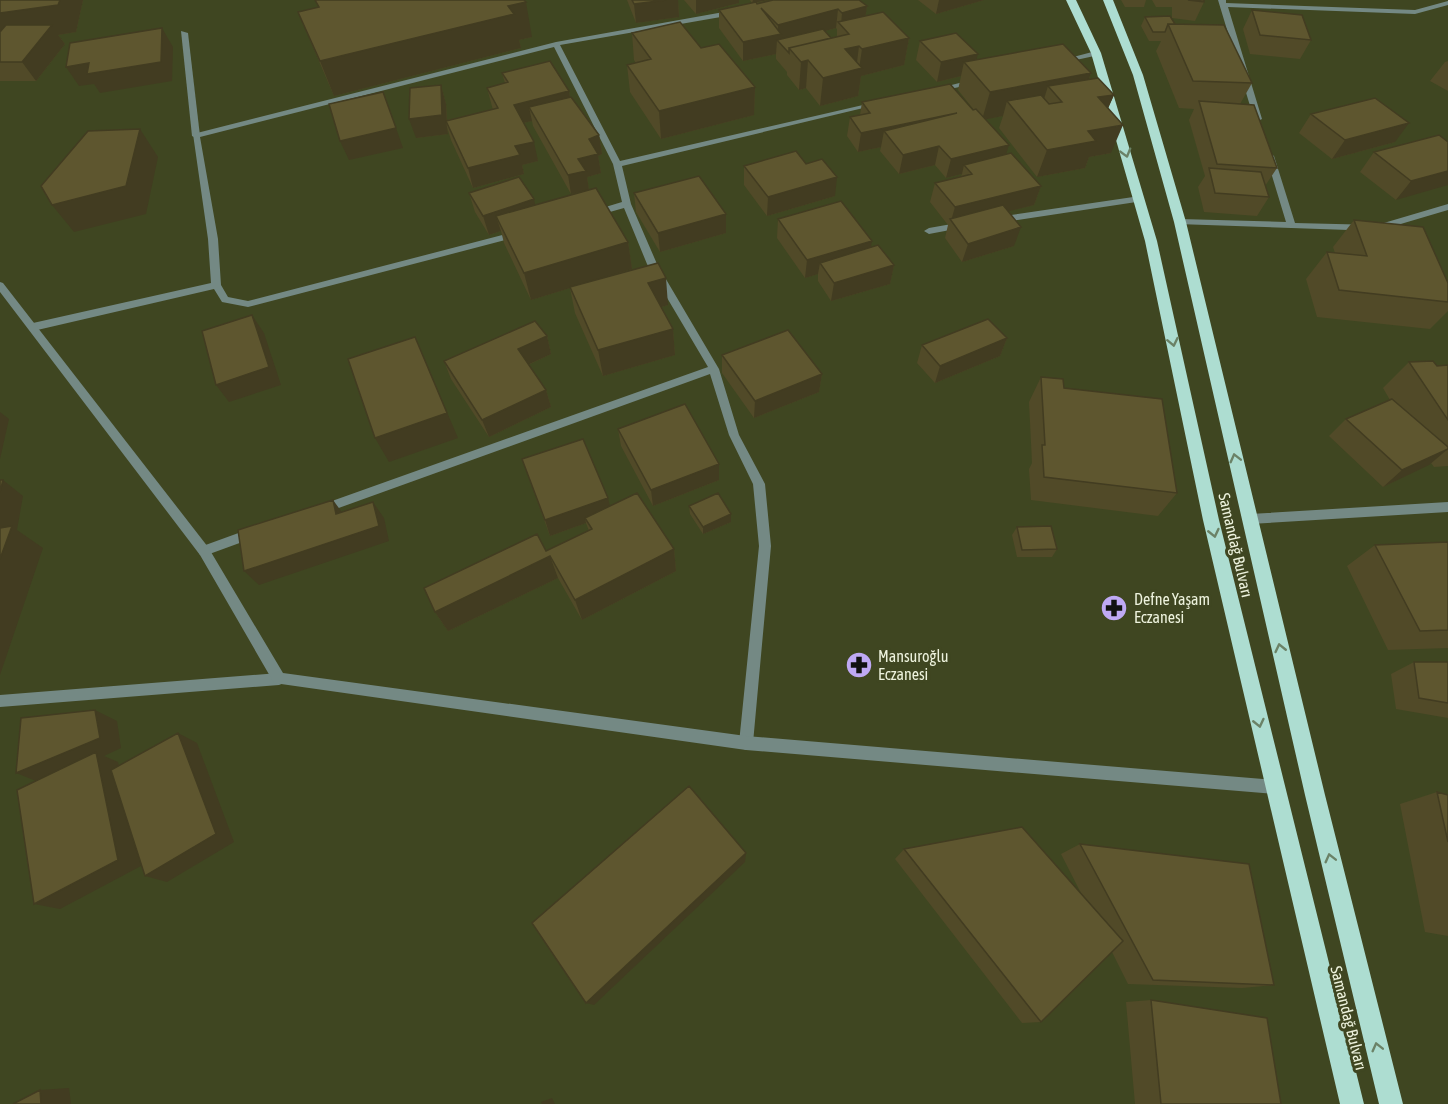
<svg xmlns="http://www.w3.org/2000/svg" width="1448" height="1104" font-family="'Asap Condensed',sans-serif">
	<rect width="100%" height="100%" fill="#3f4621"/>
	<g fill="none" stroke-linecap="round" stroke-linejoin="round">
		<!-- service -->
		<path fill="#748984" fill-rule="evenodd" d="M181,31L188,33L200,136L196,138L192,136Z"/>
		<!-- minor -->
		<path fill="#748984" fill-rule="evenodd" d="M1218,0H1226V3L1415,10L1448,1V5L1415,14L1228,7L1262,119L1258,121L1254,119Z
			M735,10L739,12L738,14L560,45L620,161L876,102L880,104L622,166L631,204L657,264L719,369L739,435L765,484L771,546L753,743L751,748L746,750L741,748L739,743L759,546L753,484L729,435L710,374L322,514L318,512L316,509L318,506L708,367L647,264L624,208L592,217L588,214L589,212L622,202L613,164L554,47L200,137L218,239L221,285L228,297L248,301L518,231L523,234L521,236L248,307L222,302L214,289L33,331L28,327L33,323L211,283L208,239L193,134L556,42Z
			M1096,51L1100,53L1099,55L1062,63L1058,61Z
			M975,79H978V83L936,92L932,90Z
			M1270,153L1274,156L1295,223L1377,225L1448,204V210L1377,231L1177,224L1175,222L1180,219L1286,222L1266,156Z
			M1140,196L1144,199L1143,201L998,223L993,220L998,217Z
			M963,222L968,225L966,227L929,234L924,231L929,228Z
			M1448,502V512L1250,524L1246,522L1244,519L1246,516L1250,514Z
			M255,527L259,528L261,532L259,536L204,556L200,555L198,551L200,547Z
			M279,673L284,675L286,679L284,683L279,685L0,707V695Z"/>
		<!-- tertiary -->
		<path fill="#748984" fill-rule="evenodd" d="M0,282L3,283L208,547L283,673L746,736L1274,780L1279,782L1281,787L1279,792L1274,794L746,750L274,683L200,555L0,292Z"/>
		<!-- trunk -->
		<path fill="#adddd1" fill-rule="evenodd" d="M1066,0H1076L1101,53L1157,241L1219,520L1364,1104H1340L1203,520L1145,241L1091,53Z
			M1103,0H1113L1143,75L1186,222L1325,795L1403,1104H1379L1305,795L1174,222L1133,75Z"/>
	</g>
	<!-- wall -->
	<path fill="#514a28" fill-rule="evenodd" d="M0,0H83L76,32L58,35L65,44L36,81H0Z
		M627,0H678L679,17L636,23Z
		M684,0H739V3L696,14Z
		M750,0H769L756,3L757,4L867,6L865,16L909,38L904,65L861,76L858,96L820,106L806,88L799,90L787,75V72L776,59V54L743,61L719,28V10L752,3ZM836,28L837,29V37L831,38L825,31Z
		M918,0H984L936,14Z
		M1121,0H1146L1144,7H1125Z
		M1152,0H1204V2L1195,21L1172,18V7H1156Z
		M1252,10L1311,40L1300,59L1250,54L1243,29Z
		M298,12L532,37L519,40L521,48L334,96Z
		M1145,17L1175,24L1252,83L1240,104L1277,168L1265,186L1269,197L1257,216L1204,212L1198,187L1205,176L1189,120L1194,109L1179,108L1156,51L1161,41H1149L1141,26Z
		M632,33L701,48L755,87L754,115L661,139L630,92L627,65L636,63L634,60Z
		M920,41L976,60L1091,73L1089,79L1114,95L1108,108L1111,153L1089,157L1085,168L1037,177L999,128L1003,116L985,119L1006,155L1041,186L1034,205L1009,211L1014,246L962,262L945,238L948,225L930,202L935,183L961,176L962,174L946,178L935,165L899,174L880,151L881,147L858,152L847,136L850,117L860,115L862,102L974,110L958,90L961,76L937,82L916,60Z
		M1448,61V91L1430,81L1445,62Z
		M502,73L569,91L570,97L599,135L602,154L598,156L601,173L587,177L589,190L571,194L533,126L532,121L523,123L538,161L522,165L524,174L473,188L451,140L447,127L448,134L416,138L441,85L446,104L447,120L493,110L487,88L505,83Z
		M1311,114L1395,142L1332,159L1299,133Z
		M1448,142L1396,200L1360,172L1374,152Z
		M744,166L835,196L767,216L744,185Z
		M469,193L535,205L628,242L632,269L607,277L668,305L661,307L673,329L675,355L603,376L575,313L570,288L531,300L504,243L501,231L489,235L475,212Z
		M634,193L726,233L660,252L636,212Z
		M778,219L871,248L894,265L890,284L831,301L818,281V274L805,278L777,238Z
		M1354,220L1448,283V311L1430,329L1317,317L1306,279L1327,252L1335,253L1333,247Z
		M547,336L551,354L528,365L546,390L551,407L489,437L451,379L444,361Z
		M1007,338L1000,356L935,383L917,363L922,345Z
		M722,355L822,374L819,392L754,418L722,373Z
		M1409,362L1437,366L1448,365V466L1434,467L1431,463L1383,487L1329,436L1346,419L1390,400L1383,388Z
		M1041,377L1064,388L1177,493L1158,516L1031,500L1029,469L1032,463L1029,402Z
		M618,429L719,480L653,506L621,446Z
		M522,459L610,506L674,549L676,571L582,620L558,578L448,631L435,612L546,551L589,531L586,523L550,536Z
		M689,506L731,522L703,534L690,514Z
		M1017,527L1057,549L1052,557H1017L1012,535Z
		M1448,542V648L1388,650L1347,566L1375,545Z
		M1414,662H1448V718L1396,709L1391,674Z
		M1437,792L1448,795V936L1425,932L1400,804Z
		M1080,844L1274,985L1242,988L1128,984L1112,952L1041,1022L1022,1023L895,859L904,849L1083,897L1061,854Z
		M1151,1000L1281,1104H1135L1126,1002Z"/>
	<!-- shaded-wall -->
	<path fill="#423c21" d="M60,0H83L76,32L58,35L65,44L36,81L22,62L0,38V6Z
		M666,0H678L679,17L636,23L634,4Z
		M696,0H739V3L696,14Z
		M753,0H769L752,3Z
		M939,0H984L936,14Z
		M526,2L532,37L519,40L521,48L334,96L320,61L508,6Z
		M867,6L864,25H841L842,13Z
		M838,9L836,28L781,43L777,40L776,54L743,61V42L778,35V25Z
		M162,28L173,47L172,81L100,93L94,84L79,86L66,67Z
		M909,38L904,65L861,76L858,96L820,106L823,78L845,49L859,46L856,70L859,69L862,49Z
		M978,54L973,72L964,62L961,76L937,82L941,62Z
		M808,60L806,88L799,90L801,62Z
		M1091,73L1081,101L1062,102L1048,86L1041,109L1007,101L1003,116L982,120L990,92Z
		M441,85L446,104L447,124L446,121L447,127L448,134L416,138L409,119Z
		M755,87L754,115L661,139L659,111Z
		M569,91L572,111L529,107L532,121L518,124L514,105Z
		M1114,95L1102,122L1098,97Z
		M957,113L884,131L881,147L858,152L861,133Z
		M1409,123L1395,142L1332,159L1345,140Z
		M1123,125L1111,153L1089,157L1085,168L1037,177L1047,150L1088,131Z
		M396,128L403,148L349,160L340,141Z
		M140,129L158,157L146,214L74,232L52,205Z
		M599,135L602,154L598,156L601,173L587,177L589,190L571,194L568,175L589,139Z
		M534,142L538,161L522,165L524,174L473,188L468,168L515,146Z
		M1009,145L1003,164L964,165L962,174L946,178L951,159Z
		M939,146L935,165L899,174L903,155Z
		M1448,171V185L1396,200L1411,181Z
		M837,177L835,196L767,216L768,197Z
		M1041,186L1034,205L954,225L951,221L955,207Z
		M534,199L538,218L496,216L501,231L489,235L483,216Z
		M726,214V233L660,252L658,233Z
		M1021,227L1014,246L962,262L968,244Z
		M872,241L869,259L820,263L818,274L805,278L807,260Z
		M628,242L632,269L531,300L524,273Z
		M894,265L890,284L831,301L834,283Z
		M666,278L668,305L651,310L648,283Z
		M252,315L264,333L281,385L229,402L216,385Z
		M673,329L675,355L603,376L598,350Z
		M547,336L551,354L523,367L518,349Z
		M415,337L458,438L389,462L375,438Z
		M1007,338L1000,356L935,383L940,366Z
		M822,374L819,392L754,418L755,401Z
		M546,390L551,407L489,437L482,420Z
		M0,412L9,419L0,459Z
		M1448,449L1429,465L1383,487L1402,470Z
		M719,464V480L653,506L651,490Z
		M3,480L23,496L17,530L43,548L0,675V492Z
		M608,498L612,514L585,518L586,523L550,536L545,520Z
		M333,500L344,515L336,514Z
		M373,502L384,518L389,541L259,585L244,571Z
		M731,514V522L703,534V527Z
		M674,549L676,571L582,620L575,600Z
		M550,556L558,578L448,631L435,612Z
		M95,710L117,721L121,748L104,756L118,762L141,866L60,909L34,904L41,783L16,773Z
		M178,733L197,743L234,842L167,882L145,876Z
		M746,853L745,862L594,1005L586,1003Z
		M69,1088L71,1104H41L40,1090Z
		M552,1098L555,1104H542L541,1102Z"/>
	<!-- building -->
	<path fill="#5e562f" stroke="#423c21" stroke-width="1.5" d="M0,0H60L58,5L0,13Z
		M315,0H524L526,2L508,6L514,14L320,61L298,12L319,7Z
		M632,0H666L634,4Z
		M773,0H859L867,6L842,13L838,9L778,25L761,8L781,34L743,42L719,10L756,2L757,4Z
		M1188,0H1204V2Z
		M1252,10L1302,15L1311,40L1260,35Z
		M883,12L909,38L862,49L859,46L845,49L862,68L823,78L808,60L801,62L789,48L849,34L838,22Z
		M1170,16L1175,24H1168L1165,32H1153L1145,17Z
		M680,22L701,48L719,44L755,87L659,111L627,65L651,59L632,33Z
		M1168,24L1224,25L1252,83L1193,81Z
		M6,25H52L22,62H0V32Z
		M162,28L161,62L87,74L89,63L66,67L70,43Z
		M823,29L831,38L789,48V53L777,40Z
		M956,33L978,54L941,62L920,41Z
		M1063,44L1091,73L990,92L964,62Z
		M550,61L569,91L514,105L534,142L515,146L520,155L468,168L446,121L498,108L487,88L508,82L502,73Z
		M1098,78L1114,95L1098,97L1123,125L1088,131L1096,141L1047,150L1007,101L1041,95L1049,104L1062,102L1048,86Z
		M950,84L973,110L976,109L1009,145L951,159L939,146L903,155L884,131L957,113L861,133L850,117L870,113L862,102Z
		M441,85L442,115L409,119L410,88Z
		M383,92L396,128L340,141L329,104Z
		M571,97L599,135L589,139L598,154L578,159L586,171L568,175L529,107Z
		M1375,98L1409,123L1345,140L1311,114Z
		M1199,101L1254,105L1277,168L1217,164Z
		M140,129L126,186L52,205L41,186L88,131Z
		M1439,135L1448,142V171L1411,181L1374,152Z
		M796,151L806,164L822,159L837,177L768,197L744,166Z
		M1011,153L1041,186L955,207L935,183L972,174L964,165Z
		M1209,168L1261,172L1269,197L1215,193Z
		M699,176L726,214L658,233L634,193Z
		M519,177L534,199L483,216L469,193Z
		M596,188L628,242L524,273L496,216Z
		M841,201L872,241L807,260L778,219Z
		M1003,205L1021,227L968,244L950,219Z
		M1354,220L1423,227L1448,283V302L1339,290L1327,252L1367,256Z
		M878,245L894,265L834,283L820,263Z
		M658,263L666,278L648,283L673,329L598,350L570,287Z
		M252,315L269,367L216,385L202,331Z
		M988,319L1007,338L940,366L922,345Z
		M535,321L547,336L518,349L546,390L482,420L444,361Z
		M788,330L822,374L755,401L722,355Z
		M415,337L447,413L375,438L348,359Z
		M1433,361L1437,366L1448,365V420L1409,362Z
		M1041,377L1063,379L1064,388L1162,399L1177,493L1044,477L1042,445H1045Z
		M1392,399L1448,447V449L1402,470L1346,419Z
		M685,404L719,464L651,490L618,429Z
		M583,439L608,498L545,520L522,459Z
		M0,480H3L0,492Z
		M637,493L674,549L575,600L550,556L435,612L424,588L537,534L546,551L592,529L585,518Z
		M718,493L731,514L703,527L689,506Z
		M333,500L336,514L373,502L379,526L244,571L238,530Z
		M12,526L0,559V528Z
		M1051,526L1057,549L1022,550L1017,527Z
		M1448,542V630L1420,631L1375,545Z
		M1414,662H1448V703L1419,698Z
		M95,710L100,738L16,773L21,718Z
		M178,733L216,834L145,876L111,770Z
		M96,752L118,860L34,904L17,790Z
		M689,786L746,853L586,1003L532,923Z
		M1437,792L1448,795V842Z
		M1022,827L1123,941L1041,1022L904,849Z
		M1080,844L1249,864L1274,985L1153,980Z
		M1151,1000L1267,1018L1281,1104H1161Z
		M40,1090L41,1104H13Z"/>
	<!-- one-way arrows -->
	<defs><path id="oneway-chevron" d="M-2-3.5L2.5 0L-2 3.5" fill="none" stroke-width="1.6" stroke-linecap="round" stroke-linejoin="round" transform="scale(1.5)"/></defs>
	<g stroke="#6b8267">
		<use href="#oneway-chevron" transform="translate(1126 153) rotate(74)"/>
		<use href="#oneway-chevron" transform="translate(1173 342) rotate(78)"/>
		<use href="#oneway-chevron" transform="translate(1235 458) rotate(-104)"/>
		<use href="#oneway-chevron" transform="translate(1214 533) rotate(77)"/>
		<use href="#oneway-chevron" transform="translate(1280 648) rotate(-103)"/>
		<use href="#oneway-chevron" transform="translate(1259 723) rotate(77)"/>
		<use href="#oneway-chevron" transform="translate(1330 858) rotate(-104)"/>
		<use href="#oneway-chevron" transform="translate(1377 1047) rotate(-104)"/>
	</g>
	<!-- icons -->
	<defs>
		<symbol id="pharmacy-disc" viewBox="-11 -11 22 22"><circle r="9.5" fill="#bfa9f4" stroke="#3f4621"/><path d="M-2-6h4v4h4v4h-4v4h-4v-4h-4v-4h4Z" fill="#111"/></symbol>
	</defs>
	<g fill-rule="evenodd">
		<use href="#pharmacy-disc" x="1099" y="593" width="30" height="30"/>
		<use href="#pharmacy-disc" x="844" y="650" width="30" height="30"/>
	</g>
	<g text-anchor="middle" stroke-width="6" stroke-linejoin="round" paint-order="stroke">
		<!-- street labels -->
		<g font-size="16" fill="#edf2dd" stroke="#3f4621">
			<text transform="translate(1236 545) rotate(77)" y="6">Samandağ Bulvarı</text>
			<text transform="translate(1349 1018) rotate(76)" y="6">Samandağ Bulvarı</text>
		</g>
		<!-- poi labels -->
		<g font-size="16" fill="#edf2dd" stroke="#3f4621" text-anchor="start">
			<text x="1134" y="605">Defne Yaşam<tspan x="1134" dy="18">Eczanesi</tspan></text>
			<text x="878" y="662">Mansuroğlu<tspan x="878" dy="18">Eczanesi</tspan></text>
		</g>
	</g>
</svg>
